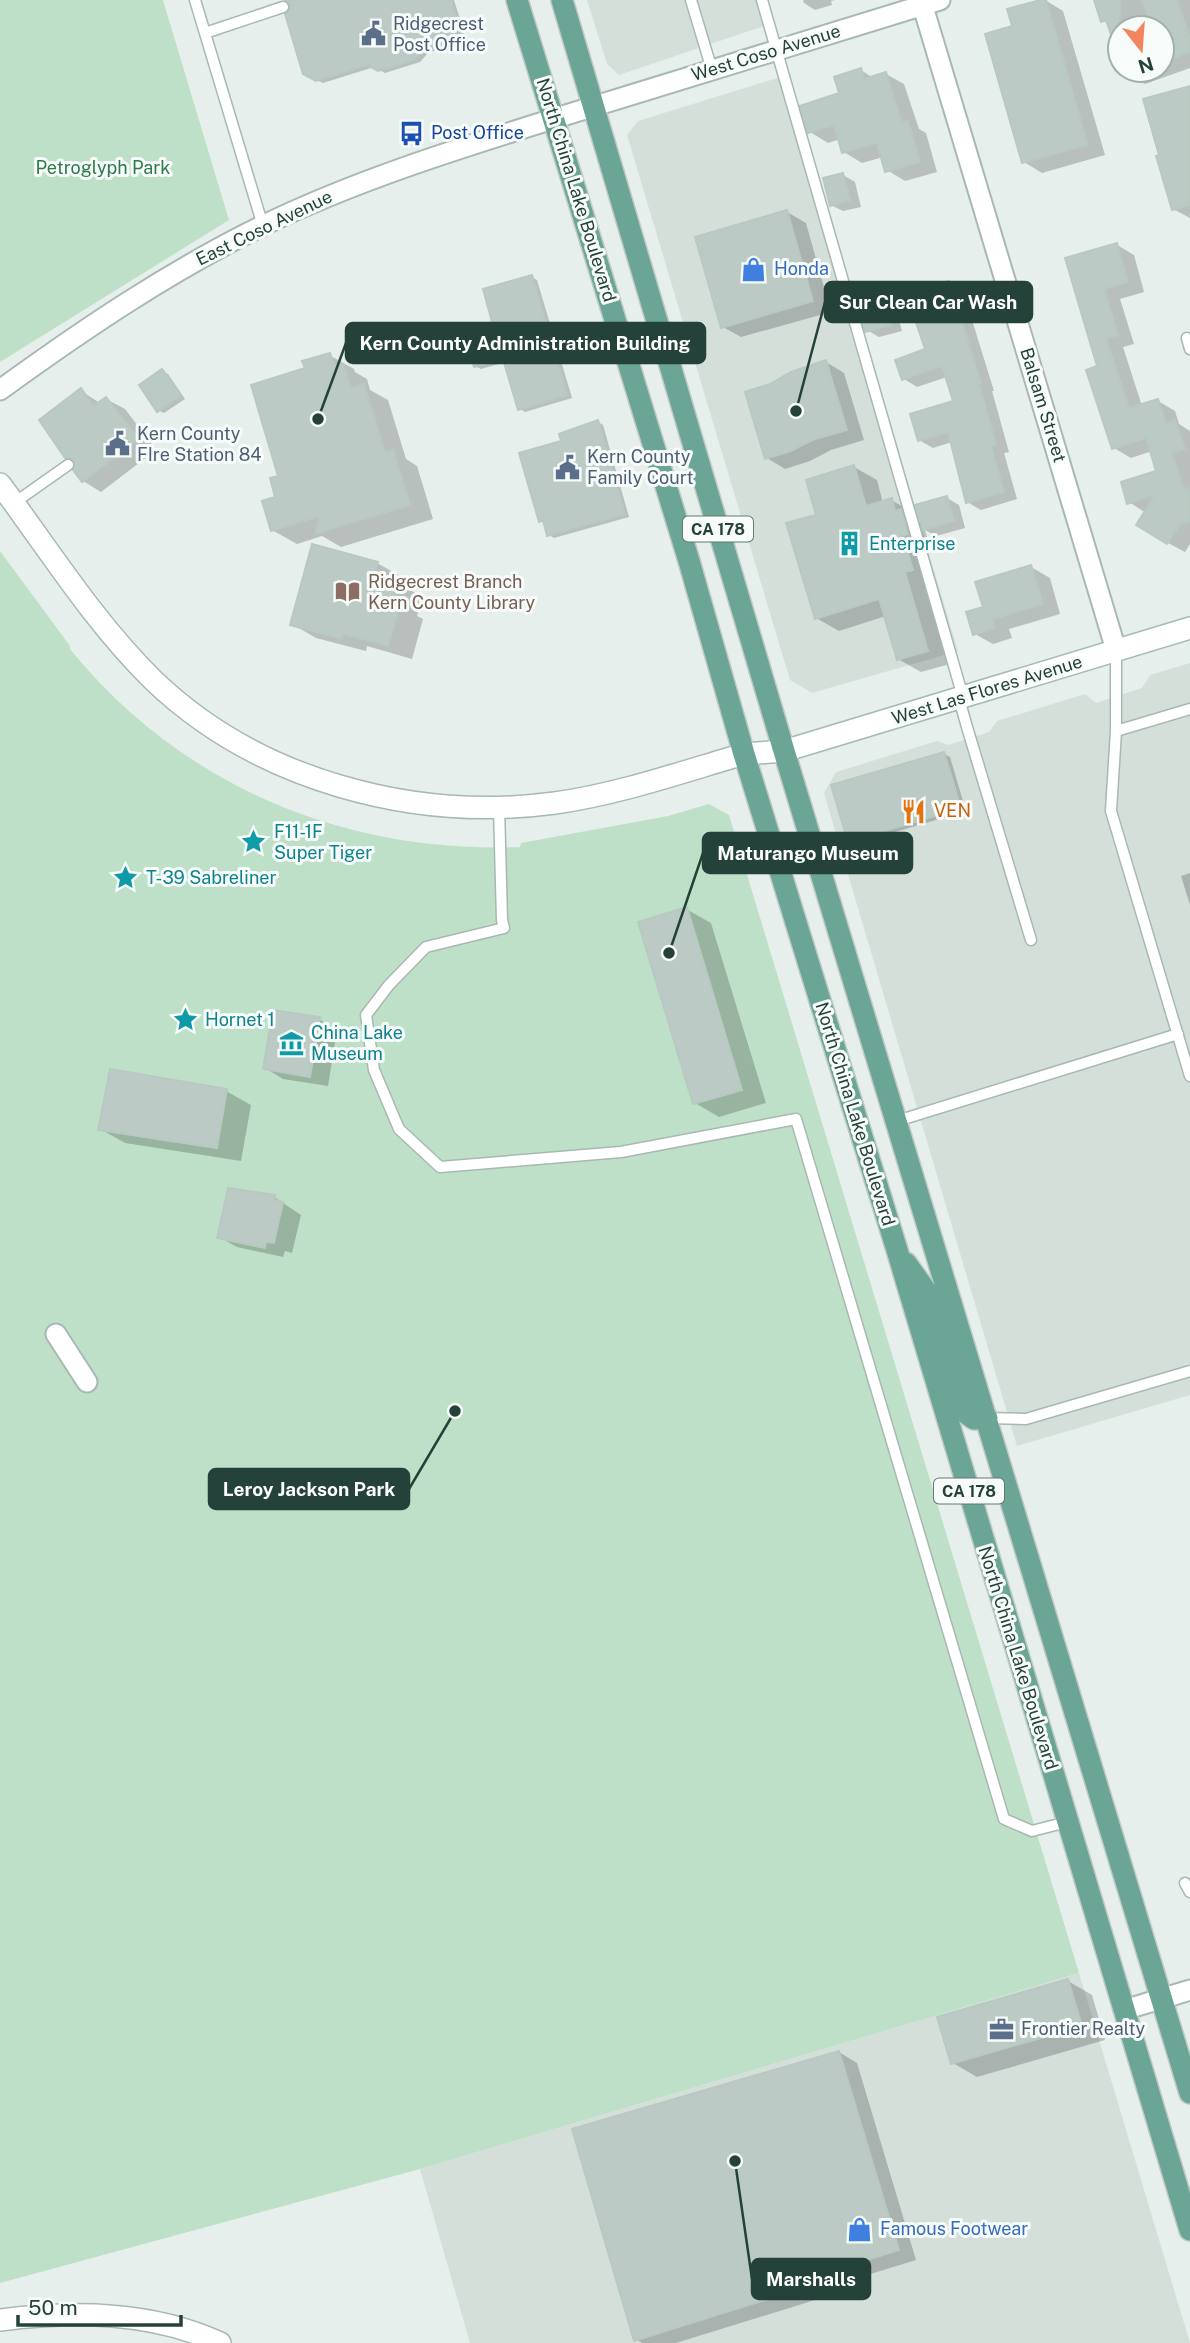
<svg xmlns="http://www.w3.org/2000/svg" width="1190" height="2343" font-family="'Public Sans',sans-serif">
	<rect width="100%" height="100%" fill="#e6efeb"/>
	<!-- built -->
	<path fill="#d4dfda" d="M587,0H766L773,23L619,75L607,64Z
		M787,75L958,651L812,693L790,680L627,135L638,121Z
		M1190,663V1395L1017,1446L824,793L836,772L937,741L948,745L989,732L997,721L1085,694L1096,703L1142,688L1150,675Z
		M1079,1973L1190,2343H470L420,2169Z"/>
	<!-- green -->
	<path fill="#bfe0c8" d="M0,0H163L229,220L0,362Z
		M0,551L70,646V649C181,786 345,854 520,847L521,843L668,816L709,804L729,815L1079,1973L420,2169L0,2283Z"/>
	<!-- shadow -->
	<path fill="#0003" d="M284,0H454L464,32L458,43L428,53L420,62L385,73L374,67L323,83L310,77L291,12L292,5Z
		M803,0H835L831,1L832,5L815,10L804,3Z
		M1045,0L1063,11L1105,155L1042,173L1024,162L1014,27Z
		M1096,0H1190V68L1145,84L1126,74L1125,70H1162V28H1120V55L1110,25L1103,21Z
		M861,70L873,78L886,74L904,84L919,129L926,133L937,172L905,181L887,170L883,157L862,163L844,152L840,139L828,143L810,132Z
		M1190,87V218L1173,209Z
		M843,175L855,182L861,207L843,211L831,205Z
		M787,212L806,223L831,312L741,337L723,327Z
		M1117,245L1134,255L1144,292L1120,299L1134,344L1123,347L1142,406L1158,401L1175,411L1179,424L1190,431V544L1185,552L1168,543L1146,513L1129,502L1158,472L1152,451L1131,458L1114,448L1099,367L1067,260Z
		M532,277L537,280L572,398L525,412L519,408L506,362L481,369L475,366L495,323Z
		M949,283L963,291L994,391H992L1009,452L1004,453L1017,499L981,510L967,502L952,442L933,448L919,440L955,402L947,377L917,387L904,379L927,350L922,303Z
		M884,303L896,310L902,331L879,337L867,330Z
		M329,355L354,369L355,372L367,379L370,390L388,400L406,459L417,466L433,519L341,547L322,536L297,544L272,530L280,477L307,370Z
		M826,362L844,373L864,440L831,450L810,461L785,469L767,458L770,385Z
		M162,371L168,374L185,399L164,413L158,410Z
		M81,391L100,403L106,399L125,409L156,450L101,492L83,481L76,463L66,457Z
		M598,422L603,425L629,517L554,538L549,535L546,524L540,521L563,442Z
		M854,467L877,480L883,503L891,500L914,513L916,520L923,523L947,498L959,505L965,528L936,536L925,530L930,547L924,549L950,664L921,672L898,659L886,616L839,631L816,618L818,516Z
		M377,563L402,577L400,584L422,597L417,616L423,619L412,659L367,646L366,651L316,638L292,624Z
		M1031,567L1050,578L1060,614L1009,629L1012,638L993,644L975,634L985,608Z
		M944,754L950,757L966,811L855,844L849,841Z
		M1190,873V905L1181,876Z
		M686,909L711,923L766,1103L719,1117L695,1103Z
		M319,1019L337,1030L328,1086L283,1079L265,1068Z
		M226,1091L251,1105L241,1161L125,1143L100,1129Z
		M274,1197L301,1215L292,1253L285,1251L283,1257L237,1247L219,1237Z
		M1068,1981L1092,1995L1105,2040L977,2077L953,2063Z
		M839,2052L857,2063L916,2260L812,2292L815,2300L676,2343H642L636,2339Z"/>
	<!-- building -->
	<path fill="#bbcac4" stroke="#b8c9c2" stroke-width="2" d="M285,0H451L459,29L453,40L422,50L414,60L378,71L367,65L316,81L303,74L285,14L289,11L290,5Z
		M1040,0H1046L1088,145L1022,163L985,34L1012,26L1007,9Z
		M1094,0H1120V52H1117L1106,20L1101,22Z
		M1142,0H1177L1190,38V52L1162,62V28H1152Z
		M861,68L864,79L886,72L902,123L908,121L920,162L885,172L877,143L842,153L834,125L808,133L800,106L839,93L834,77Z
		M1190,86V205L1172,210L1156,156L1159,155L1143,99Z
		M843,173L850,200L830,206L823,178Z
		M787,210L813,301L721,328L695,237Z
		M1117,243L1128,282L1104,289L1118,335L1106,338L1129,408L1158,399L1166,423L1175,420L1185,449L1172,453L1184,490L1190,488V521L1180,524L1167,544L1136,525L1155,495L1127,504L1121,482L1156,471L1146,438L1112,449L1086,370L1097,366L1065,258Z
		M532,275L567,395L518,410L503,359L474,367L463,331L492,322L483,289Z
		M949,281L981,383L979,384L996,444L991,446L1004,492L966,503L948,432L918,441L910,414L953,401L942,366L902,380L895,360L925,349L910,305L919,302L916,291Z
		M885,301L891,325L865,332L859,308Z
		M330,353L334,366L343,364L351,388L364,384L385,452L393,450L410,505L315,534L320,516L271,531L262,501L275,497L270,478L278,476L251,385L305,368L302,361Z
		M826,360L847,430L812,440L791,451L765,459L745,392L770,384L791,372Z
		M162,369L181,395L157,412L139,385Z
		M81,388L93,406L106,397L139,439L82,482L73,470L74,461L70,458H65L39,420Z
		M598,420L625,514L547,536L543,520L539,522L519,453L561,441L559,434Z
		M854,465L866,506L892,498L895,511L901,509L908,534L903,536L913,570L905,572L928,651L897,660L879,599L815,619L786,523L816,515L806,480Z
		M947,496L954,521L923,530L915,505Z
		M312,544L378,562L374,575L399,582L393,602L400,604L388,646L343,634L342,639L290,625Z
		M1031,565L1043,604L992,619L995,628L973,635L966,612L983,607L975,582Z
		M944,752L961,808L848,842L831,785Z
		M687,907L742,1090L693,1104L638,922Z
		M273,1010L320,1017L310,1077L263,1069Z
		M110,1069L227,1089L217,1148L98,1130Z
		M228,1188L275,1195L274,1200L283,1202L274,1243L266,1242L265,1248L217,1238Z
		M1068,1979L1082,2026L951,2064L937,2017Z
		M839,2051L899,2250L795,2282L797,2290L634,2341L572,2129Z"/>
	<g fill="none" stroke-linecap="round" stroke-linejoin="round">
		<defs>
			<path id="service" d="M195,0L263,226
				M691,0L712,70
				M762,0L963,697L961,706L967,727L1031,940
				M205,33L283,7
				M1187,338L1190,349
				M14,503L68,465
				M1116,651V731L1111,811L1190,1076
				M1116,731L1190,709
				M499,807L502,920L504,928L426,947L389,985L366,1015L374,1070L399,1129L440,1167L621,1152L796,1119L1004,1819L1032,1831L1067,1822
				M897,1121L1178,1034
				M987,1418L1026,1419L1190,1371
				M1185,1883L1190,1892"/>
			<path id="minor" d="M921,0L1116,650
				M0,390C84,329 170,271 264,225C357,180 457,149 556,118C684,78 812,39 940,0
				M56,1334L87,1382
				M1124,2010L1190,1990"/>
			<path id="tertiary" d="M0,484C49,550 94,622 153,680C257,780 413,822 555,803C619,794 682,772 744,754
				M0,2320C74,2311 151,2311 220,2343"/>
			<path id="secondary" d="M744,754L784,751L1190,628"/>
			<path id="primary" d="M517,0L689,561L744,754L897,1250L1190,2230
				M562,0L784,751L1190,2093
				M906,1263L931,1298L962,1410L974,1419L987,1418"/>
		</defs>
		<!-- service casing -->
		<use href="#service" stroke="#a8b8b2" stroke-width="13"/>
		<!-- minor casing -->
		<use href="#minor" stroke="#a8b8b2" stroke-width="23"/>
		<!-- tertiary casing -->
		<use href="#tertiary" stroke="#a8b8b2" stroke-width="24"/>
		<!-- secondary casing -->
		<use href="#secondary" stroke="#a4bbb3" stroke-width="24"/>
		<!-- primary casing -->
		<use href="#primary" stroke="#c2cac8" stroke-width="24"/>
		<!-- service -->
		<use href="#service" stroke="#fff" stroke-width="10"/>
		<!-- minor -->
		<use href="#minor" stroke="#fff" stroke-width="19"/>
		<!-- tertiary -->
		<use href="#tertiary" stroke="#fff" stroke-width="21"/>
		<!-- secondary -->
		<use href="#secondary" stroke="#fff" stroke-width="21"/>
		<!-- primary -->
		<use href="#primary" stroke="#6aa596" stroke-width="21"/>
	</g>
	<!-- icons -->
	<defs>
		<symbol id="civic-bare" viewBox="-9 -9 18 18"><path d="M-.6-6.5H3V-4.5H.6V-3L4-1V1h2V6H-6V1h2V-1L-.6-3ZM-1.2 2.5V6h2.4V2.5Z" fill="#5c6f8a" stroke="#f7fbf9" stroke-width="2.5" paint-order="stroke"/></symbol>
		<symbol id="bus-bare" viewBox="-9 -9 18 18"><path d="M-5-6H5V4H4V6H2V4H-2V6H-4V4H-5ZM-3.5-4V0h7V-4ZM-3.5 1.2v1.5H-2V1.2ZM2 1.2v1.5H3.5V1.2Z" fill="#1a4fb4" stroke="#f7fbf9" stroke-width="2.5" paint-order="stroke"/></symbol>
		<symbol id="shop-bare" viewBox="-9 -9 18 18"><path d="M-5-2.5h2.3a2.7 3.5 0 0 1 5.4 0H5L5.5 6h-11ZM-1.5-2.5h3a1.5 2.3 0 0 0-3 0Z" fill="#3f7fe0" stroke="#f7fbf9" stroke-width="2.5" paint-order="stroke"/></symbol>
		<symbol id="building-bare" viewBox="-9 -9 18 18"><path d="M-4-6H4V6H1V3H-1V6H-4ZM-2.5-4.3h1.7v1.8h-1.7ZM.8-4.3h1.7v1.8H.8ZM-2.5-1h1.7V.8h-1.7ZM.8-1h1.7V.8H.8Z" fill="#0f9aa8" stroke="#f7fbf9" stroke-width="2.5" paint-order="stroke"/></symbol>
		<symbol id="library-bare" viewBox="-9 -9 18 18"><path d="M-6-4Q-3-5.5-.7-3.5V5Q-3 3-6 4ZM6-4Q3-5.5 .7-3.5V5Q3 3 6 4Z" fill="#8d6e63" stroke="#f7fbf9" stroke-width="2.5" paint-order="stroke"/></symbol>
		<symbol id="restaurant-bare" viewBox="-9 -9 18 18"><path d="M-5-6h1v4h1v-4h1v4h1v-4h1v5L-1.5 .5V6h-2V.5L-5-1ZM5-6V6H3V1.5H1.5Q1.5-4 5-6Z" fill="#e8710a" stroke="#f7fbf9" stroke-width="2.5" paint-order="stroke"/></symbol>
		<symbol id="sight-bare" viewBox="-9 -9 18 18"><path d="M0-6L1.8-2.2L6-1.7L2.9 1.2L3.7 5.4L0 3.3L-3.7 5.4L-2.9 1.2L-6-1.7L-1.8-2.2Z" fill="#0f9aa8" stroke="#f7fbf9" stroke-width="2.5" paint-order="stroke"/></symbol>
		<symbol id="museum-bare" viewBox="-9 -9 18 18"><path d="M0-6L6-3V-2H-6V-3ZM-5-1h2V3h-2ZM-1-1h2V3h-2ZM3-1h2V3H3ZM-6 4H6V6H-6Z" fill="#0f9aa8" stroke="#f7fbf9" stroke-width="2.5" paint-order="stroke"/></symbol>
		<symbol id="office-bare" viewBox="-9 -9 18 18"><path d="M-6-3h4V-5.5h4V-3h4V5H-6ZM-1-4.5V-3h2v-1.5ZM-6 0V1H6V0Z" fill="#5c6f8a" stroke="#f7fbf9" stroke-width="2.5" paint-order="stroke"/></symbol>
	</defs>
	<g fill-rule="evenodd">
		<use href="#civic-bare" x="356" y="16" width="35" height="35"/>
		<use href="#bus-bare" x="394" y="116" width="35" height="35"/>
		<use href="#shop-bare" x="736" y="252" width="35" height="35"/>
		<use href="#civic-bare" x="100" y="426" width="35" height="35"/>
		<use href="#civic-bare" x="550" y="450" width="35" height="35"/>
		<use href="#building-bare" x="832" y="526" width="35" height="35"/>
		<use href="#library-bare" x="330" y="574" width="35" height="35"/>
		<use href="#restaurant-bare" x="896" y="794" width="35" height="35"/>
		<use href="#sight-bare" x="236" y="824" width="35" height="35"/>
		<use href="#sight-bare" x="108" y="860" width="35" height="35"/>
		<use href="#sight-bare" x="168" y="1002" width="35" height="35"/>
		<use href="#museum-bare" x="274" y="1026" width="35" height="35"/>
		<use href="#office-bare" x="984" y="2012" width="35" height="35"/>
		<use href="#shop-bare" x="842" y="2212" width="35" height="35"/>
	</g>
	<g text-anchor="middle" stroke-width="6" stroke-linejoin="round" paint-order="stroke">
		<!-- shield labels -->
		<g fill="#f7fbf9" stroke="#637a73" stroke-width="2">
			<rect x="683" y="516.5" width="70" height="25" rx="5"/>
			<rect x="934" y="1478.5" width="70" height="25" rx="5"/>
		</g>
		<g font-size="16" font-weight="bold" fill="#24423a">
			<text x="718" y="535">CA 178</text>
			<text x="969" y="1497">CA 178</text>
		</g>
		<!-- service labels -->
		<g font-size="18" fill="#4e5e75" stroke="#f7fbf9" text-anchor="start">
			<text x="393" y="30">Ridgecrest<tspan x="393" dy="21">Post Office</tspan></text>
			<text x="137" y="440">Kern County<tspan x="137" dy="21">FIre Station 84</tspan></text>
			<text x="587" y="463">Kern County<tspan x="587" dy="21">Family Court</tspan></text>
			<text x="1021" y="2035">Frontier Realty</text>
		</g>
		<!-- street labels -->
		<g font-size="18" fill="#24423a" stroke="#f7fbf9">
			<text transform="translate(766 53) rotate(-17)" y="6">West Coso Avenue</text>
			<text transform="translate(576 190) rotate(73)" y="6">North China Lake Boulevard</text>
			<text transform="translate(264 228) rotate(-26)" y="6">East Coso Avenue</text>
			<text transform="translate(1043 405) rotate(73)" y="6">Balsam Street</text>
			<text transform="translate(987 690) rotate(-17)" y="6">West Las Flores Avenue</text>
			<text transform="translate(855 1114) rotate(73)" y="6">North China Lake Boulevard</text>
			<text transform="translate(1018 1658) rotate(73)" y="6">North China Lake Boulevard</text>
		</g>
		<!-- transit labels -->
		<g font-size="18" fill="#164399" stroke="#f7fbf9" text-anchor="start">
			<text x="431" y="139">Post Office</text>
		</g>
		<!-- park labels -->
		<g font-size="18" fill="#2d7a4b" stroke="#f7fbf9">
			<text x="103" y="174">Petroglyph Park</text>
		</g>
		<!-- shop labels -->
		<g font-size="18" fill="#366cbe" stroke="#f7fbf9" text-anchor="start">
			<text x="774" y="275">Honda</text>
			<text x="880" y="2235">Famous Footwear</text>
		</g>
		<!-- culture labels -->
		<g font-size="18" fill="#0d838f" stroke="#f7fbf9" text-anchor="start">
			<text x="869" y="550">Enterprise</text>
			<text x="274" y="838">F11-1F<tspan x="274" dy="21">Super Tiger</tspan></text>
			<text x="146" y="884">T-39 Sabreliner</text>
			<text x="205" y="1026">Hornet 1</text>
			<text x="311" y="1039">China Lake<tspan x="311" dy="21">Museum</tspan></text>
		</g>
		<!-- education labels -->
		<g font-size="18" fill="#785e54" stroke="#f7fbf9" text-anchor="start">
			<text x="368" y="588">Ridgecrest Branch<tspan x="368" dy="21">Kern County Library</tspan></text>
		</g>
		<!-- food labels -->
		<g font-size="18" fill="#c56008" stroke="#f7fbf9" text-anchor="start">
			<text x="934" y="817">VEN</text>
		</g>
	</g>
	<!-- callouts -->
	<path fill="none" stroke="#24423a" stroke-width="2.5" d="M796 411L825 302M318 419L346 343M669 953L703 853M455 1411L409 1489M735 2161L752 2279"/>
	<g fill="#24423a" stroke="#f7fbf9" stroke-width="2.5">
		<circle cx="796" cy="411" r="7"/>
		<circle cx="318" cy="419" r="7"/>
		<circle cx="669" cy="953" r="7"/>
		<circle cx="455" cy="1411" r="7"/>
		<circle cx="735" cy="2161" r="7"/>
	</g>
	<g fill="#24423a" stroke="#24423a" stroke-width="2.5">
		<rect x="825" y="282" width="207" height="40" rx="7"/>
		<rect x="346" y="323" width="359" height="40" rx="7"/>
		<rect x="703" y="833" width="209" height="40" rx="7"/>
		<rect x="209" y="1469" width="200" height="40" rx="7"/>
		<rect x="752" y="2259" width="118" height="40" rx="7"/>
	</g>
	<g font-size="19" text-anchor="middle" font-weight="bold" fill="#fff">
		<text x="928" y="309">Sur Clean Car Wash</text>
		<text x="525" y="350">Kern County Administration Building</text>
		<text x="808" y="860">Maturango Museum</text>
		<text x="309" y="1496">Leroy Jackson Park</text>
		<text x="811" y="2286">Marshalls</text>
	</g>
	<!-- north arrow -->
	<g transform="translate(1141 49) rotate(163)"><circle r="33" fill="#f7fbf9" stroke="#a3b1ad" stroke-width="2"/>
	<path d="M0-5L12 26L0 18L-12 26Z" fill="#f4845f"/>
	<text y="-10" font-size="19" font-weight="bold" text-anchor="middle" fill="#24423a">N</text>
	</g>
	<!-- scale -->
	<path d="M18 2315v10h163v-10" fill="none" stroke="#24423a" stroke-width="3.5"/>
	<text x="28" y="2315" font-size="21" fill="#24423a" stroke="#f7fbf9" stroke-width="5" paint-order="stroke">50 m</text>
</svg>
